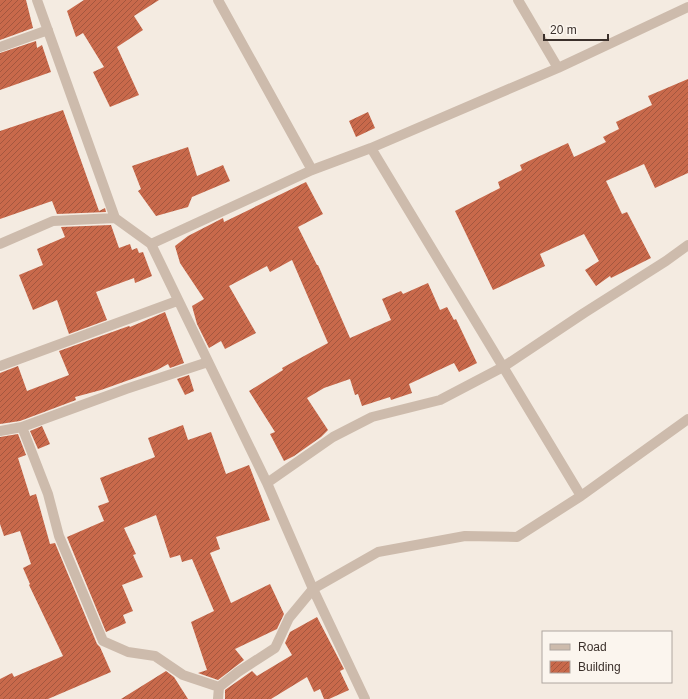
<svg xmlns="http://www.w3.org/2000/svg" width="688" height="699" font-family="Arial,sans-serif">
	<defs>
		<pattern id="building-hatch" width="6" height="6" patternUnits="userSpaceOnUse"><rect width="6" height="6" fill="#c8694b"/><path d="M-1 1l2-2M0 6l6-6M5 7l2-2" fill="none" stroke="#a4573f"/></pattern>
	</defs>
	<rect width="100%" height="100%" fill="#f4ebe1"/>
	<!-- building -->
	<path fill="url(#building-hatch)" d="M0,0H26L33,28L0,40Z
		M84,0H159L134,16L143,30L117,47L139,95L110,107L93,72L104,67L83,33L76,37L67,11Z
		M36,41L37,48L42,45L51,72L0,90V53Z
		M688,79V173L655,188L644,164L606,181L622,214L627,212L651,258L611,278L610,276L596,286L585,270L599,261L584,234L540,254L545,266L493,290L455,211L500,188L498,182L522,170L520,165L568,143L574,157L606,142L603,137L619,129L616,122L652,105L648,96Z
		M63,110L99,211L105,208L106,212L57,214L52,201L0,219V131Z
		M368,112L375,128L356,137L349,121Z
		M188,147L197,176L223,165L230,181L192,197L188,207L156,216L138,191L141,189L132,166Z
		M306,182L323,214L298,227L317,265H318L350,338L391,320L382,299L401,291L403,294L428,283L440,310L447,307L454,320L456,319L477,363L459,372L454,363L409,384L412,393L391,400L390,397L362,406L358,394L355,395L350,379L324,388L307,398L328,430L321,437L294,456L284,461L270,434L275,432L249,391L283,370L282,368L328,343L292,260L270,272L267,266L229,286L256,333L225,349L221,341L209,348L197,324L192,306L204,299L180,263L175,246L188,236L223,218L224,222Z
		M111,225L119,248L130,244L132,250L137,248L139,253L143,252L152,276L135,283L134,278L96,292L107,320L69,334L57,300L33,310L19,275L43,265L37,249L65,237L61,227Z
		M165,312L184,363L170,368L168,364L157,370L101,390L75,397L76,400L20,421L0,424V373L18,366L27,391L69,375L59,351L129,326L130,327Z
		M189,375L194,391L185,395L177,379Z
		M183,425L188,440L211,432L226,474L249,465L270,520L216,537L220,549L210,553L231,603L270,584L284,614L277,629L235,649L244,660L218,680L198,673L207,670L191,622L214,611L192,559L182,562L180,555L170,558L156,515L124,528L136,554L133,555L143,577L122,585L133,611L123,615L126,623L106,632L67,537L104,521L98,506L109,502L100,478L155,457L148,438Z
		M42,426L50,444L38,449L30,431Z
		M18,434L26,455L18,458L30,496L36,494L50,544L55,543L97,644L100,647L111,672L48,699H0V679L12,673L14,677L63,656L29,585L30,584L23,568L31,564L20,531L4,536L0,524V437Z
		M317,617L344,669L340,671L349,690L329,699H324L320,689L314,692L307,677L271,699H225V690L252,671L257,676L292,655L285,643L290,632Z
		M166,671L174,677L188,699H121Z"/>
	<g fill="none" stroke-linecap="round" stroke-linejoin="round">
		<!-- minor -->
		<path stroke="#cdbbac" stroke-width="10" d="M37,0L115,218L151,244L267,483L313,589L365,699
			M218,0L312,170
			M518,0L558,68
			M0,47L48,30
			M371,148L581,496
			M0,244L53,221L115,218
			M151,244L312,170L371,148L558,68L688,7
			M0,366L177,301
			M22,427L48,494L59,536L103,641L128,652L155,656L183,675L219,687
			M0,431L22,427L126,389L208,362
			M267,483L333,437L372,417L440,400L503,367L584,313L666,261L688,245
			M218,699L219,687L238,672L275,648L289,618L313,589L378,552L465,536L517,537L581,496L688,419"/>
	</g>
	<!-- legend -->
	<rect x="542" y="631" width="130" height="52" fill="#fbf5ee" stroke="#aea6a0"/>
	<rect x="550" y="644" width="20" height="6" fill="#cdbbac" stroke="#aea6a0"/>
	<text x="578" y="651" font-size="12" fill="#3b302b">Road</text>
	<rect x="550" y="661" width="20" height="12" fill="url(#building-hatch)" stroke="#aea6a0"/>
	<text x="578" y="671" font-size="12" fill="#3b302b">Building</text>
	<!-- scale -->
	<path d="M544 34v6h64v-6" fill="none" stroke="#3b302b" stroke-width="2"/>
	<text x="550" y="34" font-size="12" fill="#3b302b" stroke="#fbf5ee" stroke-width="3" paint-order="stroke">20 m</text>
</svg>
